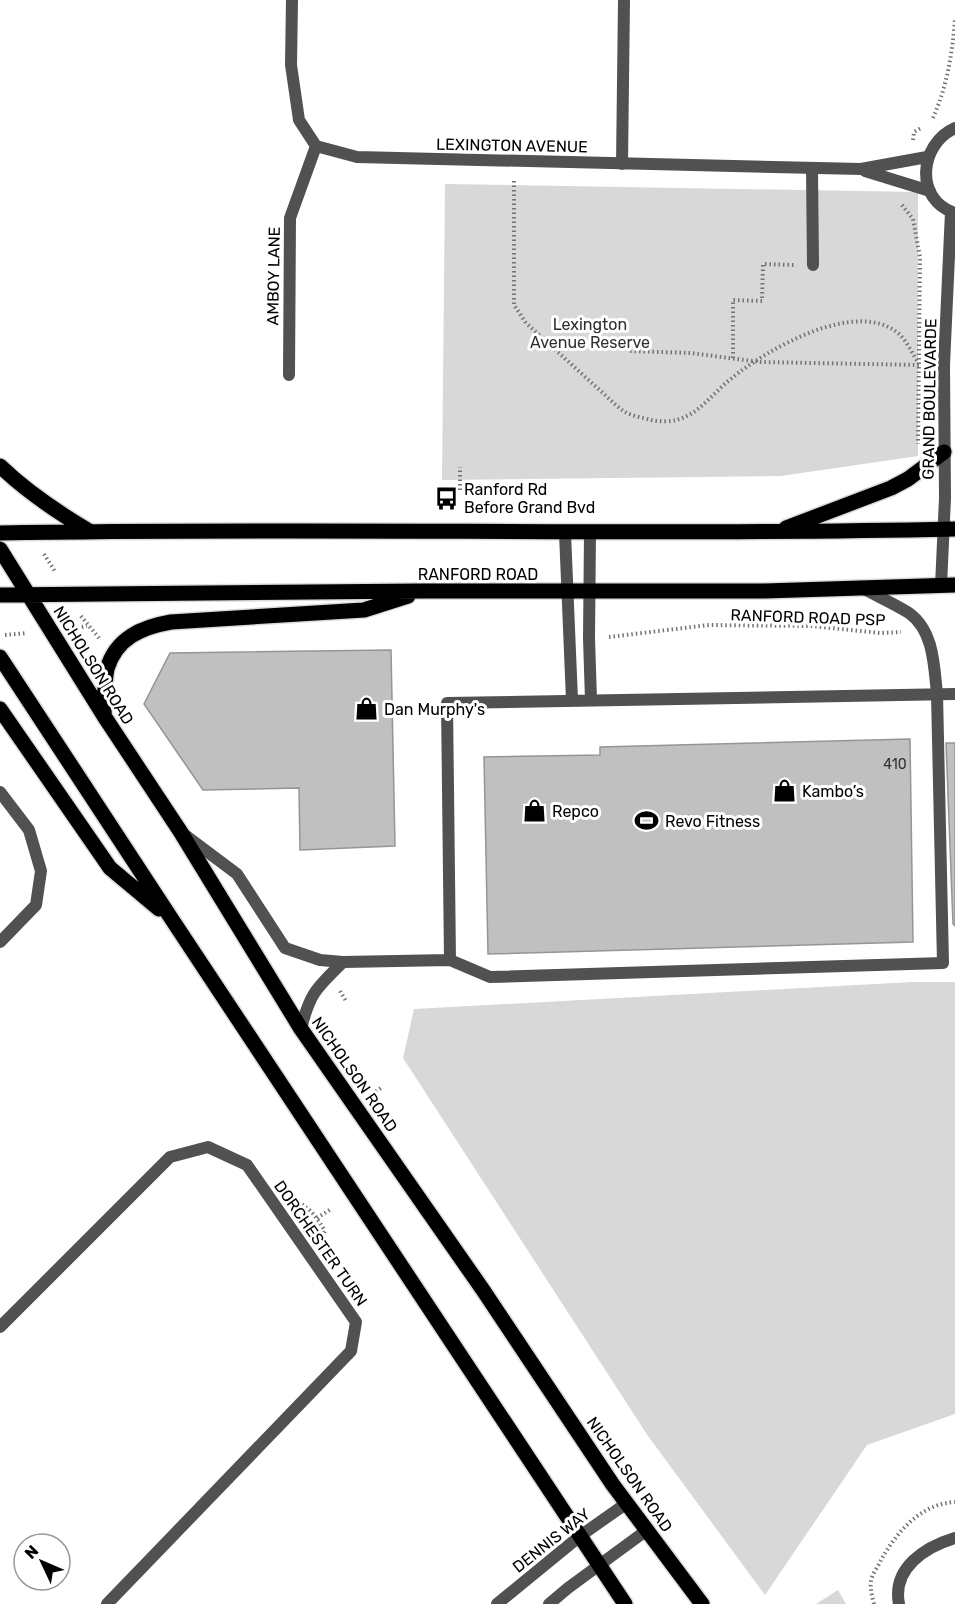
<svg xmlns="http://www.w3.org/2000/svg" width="955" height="1604" font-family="Rubik,sans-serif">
	<rect width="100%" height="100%" fill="#fff"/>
	<!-- green -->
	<path fill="#d8d8d8" d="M445,184L918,192V456L781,476L442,480Z
		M912,982H955V1414L867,1445L765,1595L648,1436L403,1058L414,1009Z
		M838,1590L846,1604H816Z"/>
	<!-- building -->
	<path fill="#c0c0c0" stroke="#959595" stroke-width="1.5" d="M391,650L395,846L300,850L299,788L203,790L144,704L170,653Z
		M910,739L913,942L488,954L484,757L600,755V747Z
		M946,743H955V926L953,924Z"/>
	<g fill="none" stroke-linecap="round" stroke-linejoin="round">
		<defs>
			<path id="primary" d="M0,466C27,492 57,512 89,531
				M786,528L891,488L908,479L944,452
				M0,533C318,527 637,536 955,529
				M0,549L104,716L180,831L301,1029L483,1290L613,1485L702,1604
				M0,595L422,591H765L955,585
				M0,657L171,918L625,1604
				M0,709L110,868L159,909
				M104,716C105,701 104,683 107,669C116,638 142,627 171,622L364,610L408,596"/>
		</defs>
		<!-- primary casing -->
		<use href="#primary" stroke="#dbdbdb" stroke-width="18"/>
		<!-- path -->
		<path stroke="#737373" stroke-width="4" stroke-dasharray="1.5 3" stroke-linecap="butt" d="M933,118C947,86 952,55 955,20
			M913,140L914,132L921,128
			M514,181V305L526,323C549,344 571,364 594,385C604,393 614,405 625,412C632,416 644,418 651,420C692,428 705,399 732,378C766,350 857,297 899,334C907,341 913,355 919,364
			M902,205L913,219L920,257L918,444
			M630,351L691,353L760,362L919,365
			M733,358V300L762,301L763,264L794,265
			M460,490V467
			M44,554L56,573
			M81,616L99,638
			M73,629L87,626
			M5,635L27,633
			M609,637L709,625L812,626L880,633L901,632
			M340,991L346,1001
			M372,1094L381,1088
			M298,1202C312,1210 317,1218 325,1231L321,1239
			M317,1218L331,1209
			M874,1604C872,1596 870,1589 871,1581C872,1574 878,1567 881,1560C897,1532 920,1504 955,1502"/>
		<!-- lane -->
		<path stroke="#515151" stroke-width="12" d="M812,169L813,265
			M565,533L572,700
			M590,533L589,638L591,700
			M185,835L237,874L285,948L320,960L343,962L450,960L447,703L955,694
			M450,960L490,977L943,963L937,694C934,666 934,631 909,613C895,604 879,597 864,589
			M301,1029C310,992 317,988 343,962"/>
		<!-- street -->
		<path stroke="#515151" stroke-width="12" d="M292,0L291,65L299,120L316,146L357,157L861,169L927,157
			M955,128C919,144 914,200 955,213
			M622,164L624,0
			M865,171L930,191
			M289,375L290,218L316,146
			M941,586L945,498L944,365L951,212
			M0,792L29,830L41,871L36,905L0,942
			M0,1327L170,1157L208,1147L247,1165L356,1322L351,1351L107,1604
			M497,1604L580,1536L627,1503
			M549,1604L568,1588L647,1530
			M899,1604C892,1568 925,1547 955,1538"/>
		<!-- primary -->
		<use href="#primary" stroke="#000" stroke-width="15"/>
	</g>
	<!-- icons -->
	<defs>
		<symbol id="bus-bare" viewBox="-9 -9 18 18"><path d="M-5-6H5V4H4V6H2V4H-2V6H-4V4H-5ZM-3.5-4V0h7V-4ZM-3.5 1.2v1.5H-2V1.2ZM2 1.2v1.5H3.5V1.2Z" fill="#000" stroke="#fff" stroke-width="2.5" paint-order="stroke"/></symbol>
		<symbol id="shop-bare" viewBox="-9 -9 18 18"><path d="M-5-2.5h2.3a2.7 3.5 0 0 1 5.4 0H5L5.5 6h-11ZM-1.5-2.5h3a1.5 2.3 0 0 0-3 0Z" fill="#000" stroke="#fff" stroke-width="2.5" paint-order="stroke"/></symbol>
		<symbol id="stadium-bare" viewBox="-9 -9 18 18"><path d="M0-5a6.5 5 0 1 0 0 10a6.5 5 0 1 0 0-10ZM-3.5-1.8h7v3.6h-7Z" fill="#000" stroke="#fff" stroke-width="2.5" paint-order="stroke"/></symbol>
	</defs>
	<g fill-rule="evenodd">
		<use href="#bus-bare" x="430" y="482" width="33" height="33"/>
		<use href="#shop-bare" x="350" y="692" width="33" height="33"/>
		<use href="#shop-bare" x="768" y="774" width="33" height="33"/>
		<use href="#shop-bare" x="518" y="794" width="33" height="33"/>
		<use href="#stadium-bare" x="630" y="804" width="33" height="33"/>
	</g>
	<g text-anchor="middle" stroke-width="6" stroke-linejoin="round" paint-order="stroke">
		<!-- number labels -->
		<g font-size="14" fill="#303030">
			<text x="895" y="769">410</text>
		</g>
		<!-- street labels -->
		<g font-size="16" fill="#000" stroke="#fff">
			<text transform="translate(512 145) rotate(1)" y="6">LEXINGTON AVENUE</text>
			<text transform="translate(273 276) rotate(-89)" y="6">AMBOY LANE</text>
			<text transform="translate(929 399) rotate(-89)" y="6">GRAND BOULEVARDE</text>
			<text x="478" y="580">RANFORD ROAD</text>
			<text transform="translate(808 617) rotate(2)" y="6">RANFORD ROAD PSP</text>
			<text transform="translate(94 665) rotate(58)" y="6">NICHOLSON ROAD</text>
			<text transform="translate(355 1074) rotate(55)" y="6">NICHOLSON ROAD</text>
			<text transform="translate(321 1243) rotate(55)" y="6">DORCHESTER TURN</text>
			<text transform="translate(630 1474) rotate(55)" y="6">NICHOLSON ROAD</text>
			<text transform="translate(551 1540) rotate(-38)" y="6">DENNIS WAY</text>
		</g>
		<!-- park labels -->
		<g font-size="16" fill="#2f2f2f" stroke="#fff">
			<text x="590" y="330">Lexington<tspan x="590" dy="18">Avenue Reserve</tspan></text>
		</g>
		<!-- poi labels -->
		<g font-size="16" fill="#000" stroke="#fff" text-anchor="start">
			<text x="464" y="495">Ranford Rd<tspan x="464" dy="18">Before Grand Bvd</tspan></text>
			<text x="384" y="715">Dan Murphy's</text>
			<text x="802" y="797">Kambo’s</text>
			<text x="552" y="817">Repco</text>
			<text x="665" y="827">Revo Fitness</text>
		</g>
	</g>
	<!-- north arrow -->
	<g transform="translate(42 1562) rotate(314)"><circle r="28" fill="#ffffff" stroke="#999999" stroke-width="1.5"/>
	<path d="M0-4.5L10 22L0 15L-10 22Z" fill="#000000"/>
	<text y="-9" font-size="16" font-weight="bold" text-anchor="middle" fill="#000000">N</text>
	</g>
</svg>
